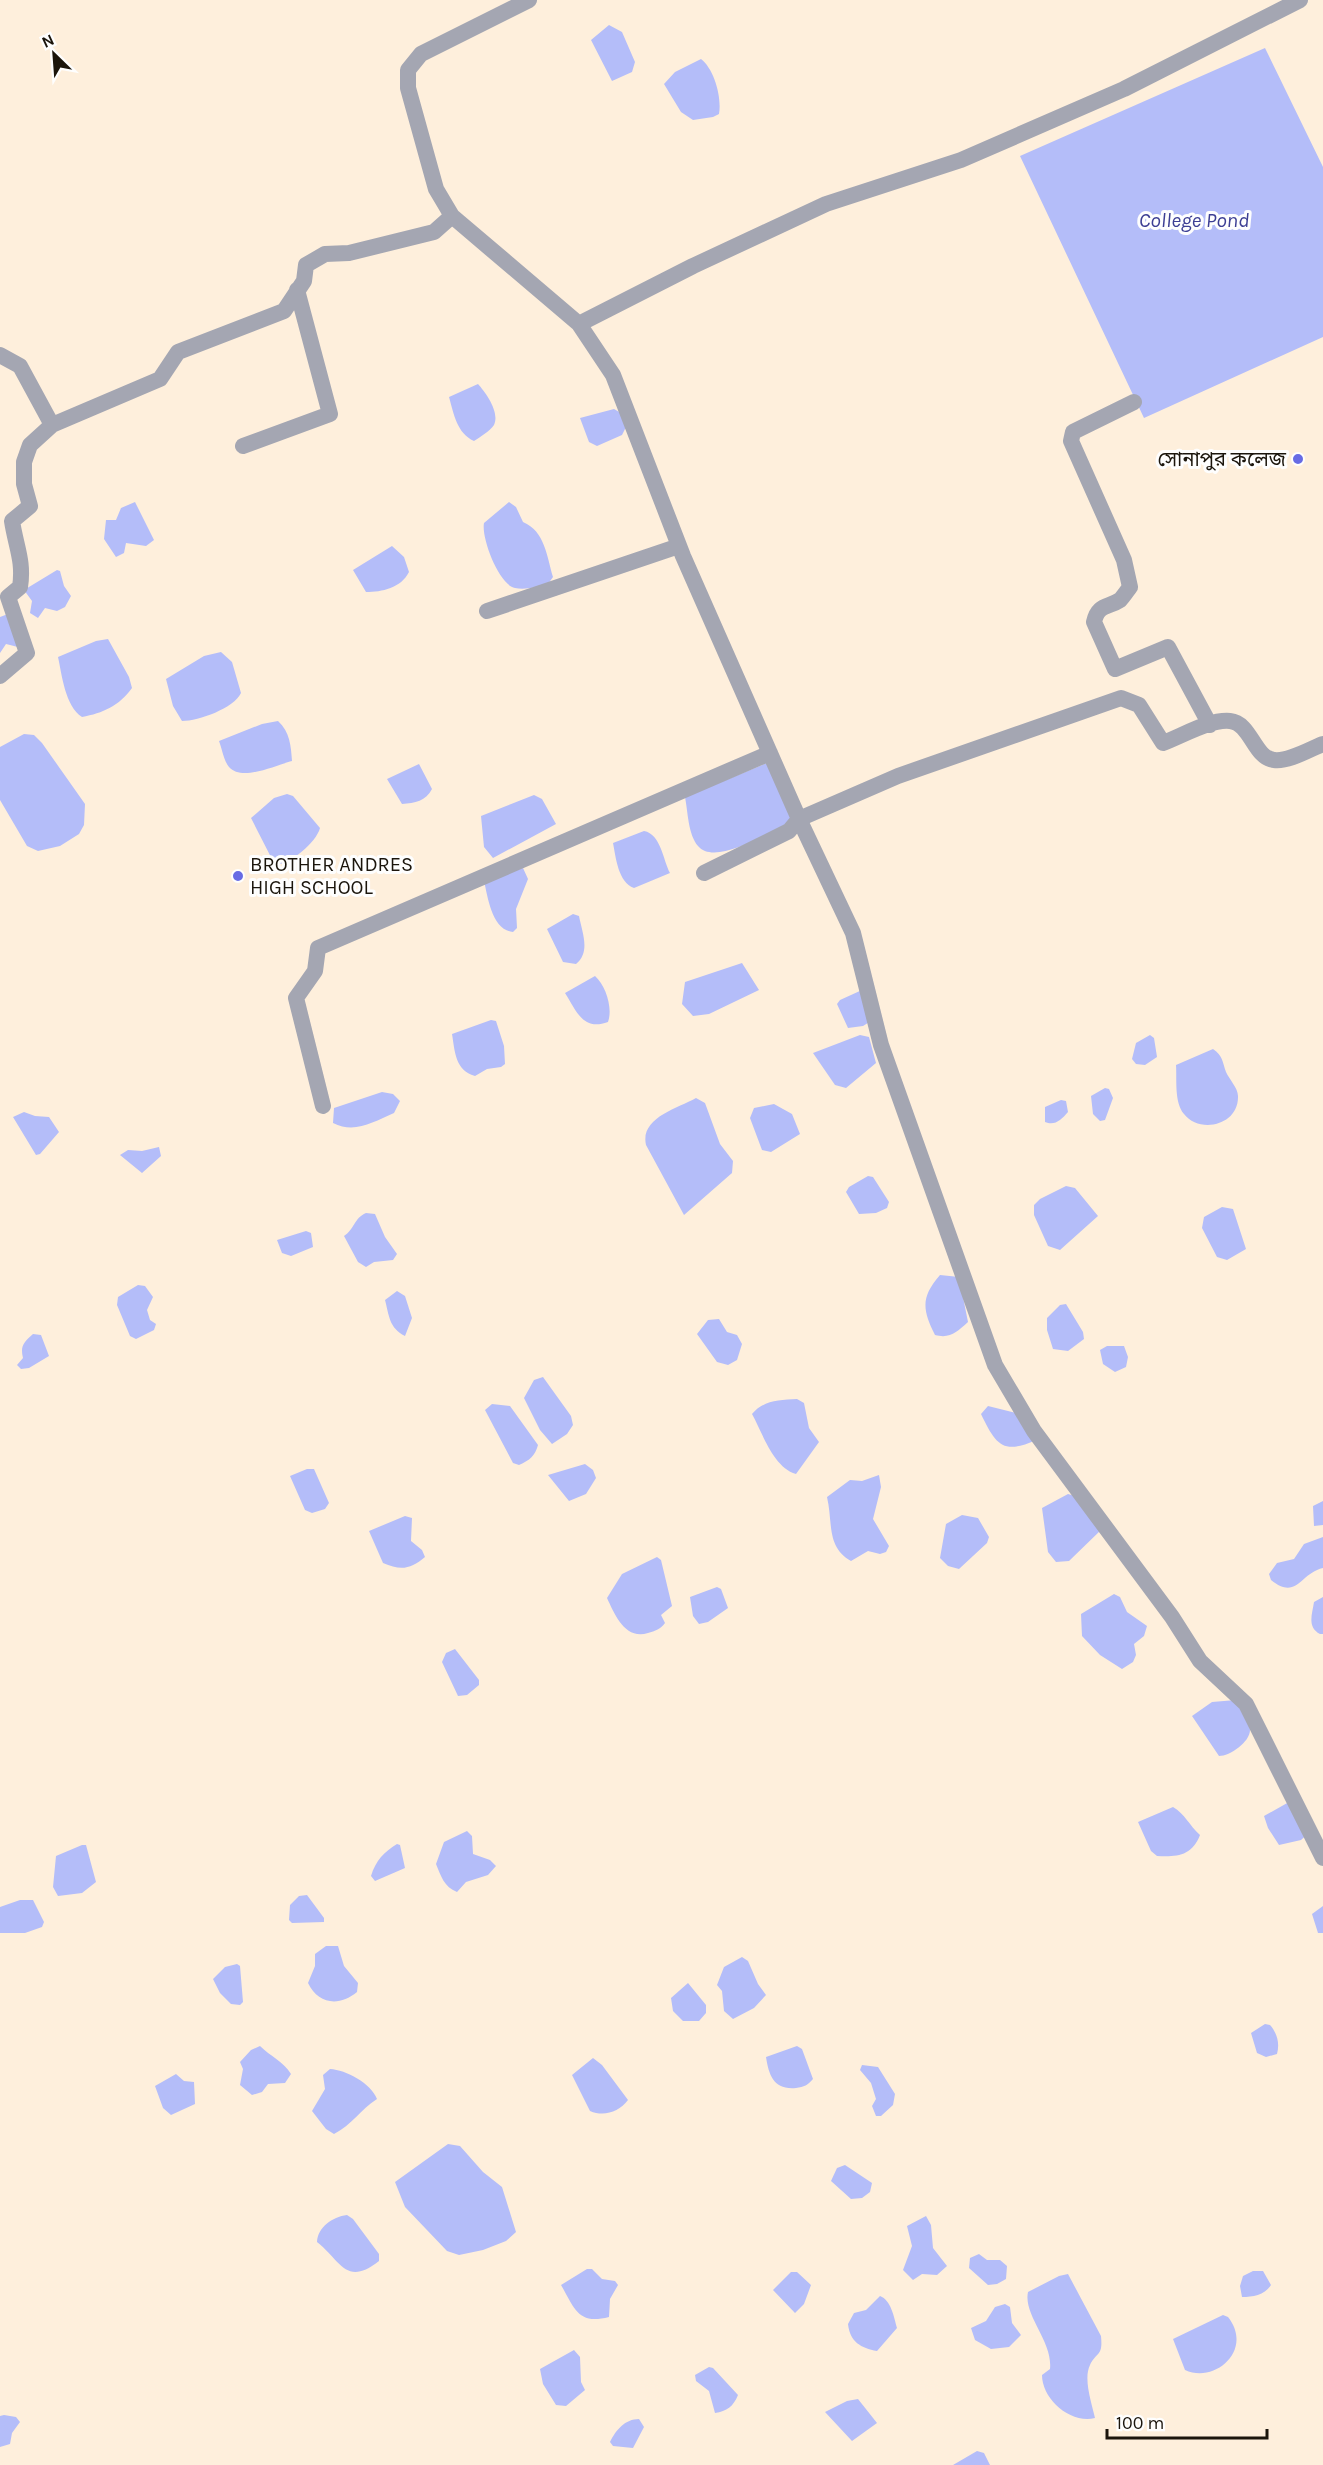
<svg xmlns="http://www.w3.org/2000/svg" width="1323" height="2465" font-family="Karla,'Noto Sans Bengali',sans-serif">
	<rect width="100%" height="100%" fill="#feefdc"/>
	<!-- water -->
	<path fill="#b4bdf9" d="M609,25L622,32L635,62L632,72L612,81L591,40Z
		M1265,48L1323,167V337L1144,418L1020,156Z
		M701,59C714,69 722,97 719,114L713,117L693,120L681,112L664,84L675,72Z
		M478,384C486,393 500,412 494,425C490,431 480,437 474,441C457,433 454,415 449,397Z
		M614,409L621,413L626,427L622,435L597,446L589,442L580,418Z
		M135,502L154,540L146,546L126,543L124,553L116,557L104,539L106,520H116L121,508Z
		M509,502L516,507L523,522C545,531 547,557 553,577L548,584C539,587 525,590 515,588C499,585 481,538 484,523Z
		M392,546L404,557L409,572C401,588 382,592 366,592L353,570Z
		M57,570L60,571L64,586L71,596L65,607L57,611L45,608L38,618L30,613L32,601L24,590Z
		M8,614L18,647L6,644L0,653V617Z
		M108,639L129,677L132,688C119,706 103,713 82,717C65,706 62,675 58,657L96,641Z
		M221,652L232,662L241,693C234,708 199,721 182,721L173,706L166,679L204,656Z
		M278,721C290,732 291,746 292,761C276,765 242,782 229,767C224,761 222,749 219,741L262,724Z
		M24,734L34,735L42,743L85,804L84,825L79,834L60,846L38,851L27,846L0,800V747Z
		M767,763L792,821C772,831 715,867 698,846C688,834 688,812 685,797Z
		M419,764L432,789C426,801 415,803 402,804L387,779Z
		M287,794L293,796L320,828C316,843 290,864 275,865L251,818L274,798Z
		M534,795L542,799L556,824L493,858L484,847L481,816Z
		M644,831C661,834 663,860 670,873L634,888C618,882 616,858 613,843Z
		M523,868L528,879L516,909L517,928L513,932C492,930 488,898 484,881Z
		M573,914L579,916C582,932 591,952 576,964L563,962L547,929Z
		M742,963L759,990L709,1014L693,1016L682,1004L685,982Z
		M595,976C606,986 613,1008 608,1022C583,1031 577,1012 565,993Z
		M862,990L871,1021L863,1026L848,1028L837,1004L840,1000Z
		M491,1020L496,1021L504,1046L505,1064L501,1067L487,1069L475,1076C455,1070 455,1052 452,1034Z
		M860,1035L869,1037L876,1063L846,1088L835,1085L813,1053Z
		M1150,1035L1154,1038L1157,1057L1145,1065L1136,1064L1132,1059L1136,1043Z
		M1213,1049C1223,1056 1222,1061 1226,1072C1229,1079 1238,1088 1238,1096C1239,1126 1199,1134 1184,1114C1174,1102 1177,1079 1176,1065Z
		M1105,1088L1109,1089L1113,1098L1105,1120L1100,1121L1093,1114L1091,1096Z
		M382,1092L393,1094L400,1101L394,1113C373,1122 355,1134 333,1123L334,1108Z
		M696,1098L705,1103L720,1144L733,1161L732,1173L684,1215L646,1145C640,1118 676,1109 696,1098Z
		M1061,1100L1066,1101L1068,1112C1061,1120 1055,1126 1045,1122V1107Z
		M774,1104L792,1114L800,1134L771,1152L762,1150L750,1118L754,1108Z
		M24,1112L35,1116L49,1117L59,1132L40,1154L36,1155L13,1117Z
		M159,1147L161,1156L142,1173L120,1155L128,1150L142,1151Z
		M868,1176L873,1177L889,1202L887,1208L876,1213L859,1214L846,1192L849,1187Z
		M1066,1186L1075,1188L1098,1216L1060,1250L1048,1246L1034,1215V1205L1040,1199Z
		M1222,1207L1233,1209L1246,1249L1227,1260L1217,1257L1202,1228L1204,1217Z
		M366,1213L375,1214L385,1237L397,1254L393,1260L374,1262L366,1267L358,1262L344,1236C354,1230 354,1218 366,1213Z
		M306,1231L311,1233L313,1247L291,1256L282,1253L277,1240Z
		M940,1275L959,1277L968,1322C957,1332 950,1339 935,1335C922,1309 921,1297 940,1275Z
		M138,1285L145,1286L153,1297L147,1310L150,1320L156,1324L154,1330L136,1339L130,1336L117,1305L118,1297Z
		M397,1291L405,1296L412,1318L405,1336C389,1328 389,1315 385,1300Z
		M1066,1304L1083,1332L1084,1339L1068,1351L1053,1349L1047,1330V1318L1060,1305Z
		M719,1319L727,1332L737,1335L742,1344L737,1360L728,1365L717,1362L697,1334L708,1320Z
		M33,1334L41,1335L49,1356L29,1368L21,1369L17,1365L23,1358C20,1346 24,1342 33,1334Z
		M1107,1346H1124L1128,1357L1126,1367L1115,1372L1103,1364L1100,1350Z
		M543,1377L571,1416L573,1425L567,1434L552,1444L540,1430L524,1398L534,1380Z
		M797,1399L804,1403L809,1428L819,1442L796,1474C773,1467 763,1434 752,1414C764,1400 779,1400 797,1399Z
		M492,1404L510,1406L538,1445C535,1456 530,1460 519,1465L513,1463L485,1410Z
		M988,1406L1024,1415L1036,1440C1003,1455 996,1445 981,1414Z
		M585,1464L593,1470L596,1478L586,1494L569,1501L548,1475Z
		M307,1469H314L329,1503L325,1509L312,1513L305,1510L290,1476Z
		M879,1475L881,1487L873,1519L889,1546L886,1552L880,1554L868,1551L851,1561C826,1547 833,1522 827,1497L850,1480L862,1481Z
		M1068,1494L1075,1496L1101,1530L1069,1561L1056,1562L1048,1552L1042,1508Z
		M1323,1501V1525L1314,1526L1313,1506Z
		M962,1515L978,1518L989,1537L987,1543L959,1569L948,1566L940,1558L946,1524Z
		M405,1516L412,1518L411,1541L422,1550L425,1557C411,1569 401,1571 383,1563L369,1531Z
		M1323,1537V1568C1300,1573 1297,1601 1271,1580L1269,1574L1277,1563L1294,1559L1304,1544Z
		M657,1557L661,1560L672,1606L661,1615L665,1623C661,1629 655,1631 648,1633C625,1640 615,1615 607,1598L622,1574Z
		M717,1587L721,1589L728,1608L708,1622L699,1624L693,1616L690,1597Z
		M1114,1594L1120,1597L1127,1612L1147,1626L1144,1636L1134,1644L1136,1655L1133,1662L1122,1669L1100,1655L1082,1636L1081,1614Z
		M1323,1597V1634H1320C1307,1627 1312,1615 1314,1602Z
		M455,1649L479,1680V1685L467,1695L458,1696L442,1662L446,1653Z
		M1236,1700C1240,1708 1250,1721 1250,1730C1250,1742 1230,1756 1219,1756L1192,1716L1212,1702Z
		M1289,1802L1310,1832L1301,1840L1279,1845L1268,1828L1264,1816Z
		M1173,1807C1185,1814 1189,1825 1200,1835C1192,1856 1177,1857 1157,1856L1151,1851L1138,1822Z
		M467,1831L472,1836L473,1854L490,1860L496,1866L488,1875L466,1882L457,1892C444,1887 441,1876 436,1864L444,1842Z
		M397,1844L400,1845L405,1868L375,1881L371,1876C376,1860 384,1852 397,1844Z
		M82,1845H86L96,1882L82,1893L58,1896L53,1887L56,1856Z
		M307,1895L324,1918V1922L292,1923L289,1920L290,1905L299,1896Z
		M20,1900H33L44,1922L42,1927L25,1933H0V1907Z
		M1323,1906V1933H1318L1312,1914Z
		M326,1946H338L344,1966L358,1983L357,1992C339,2007 318,2004 308,1983L315,1966V1954Z
		M742,1957L748,1961L758,1984L766,1995L754,2008L733,2019L724,2011L722,1991L717,1985L724,1967Z
		M237,1964L240,1966L243,2002L240,2005L231,2004L220,1993L213,1979L225,1967Z
		M688,1983L706,2005V2013L699,2021H683L673,2011L671,1998Z
		M1265,2024L1270,2025C1277,2033 1280,2043 1277,2054L1266,2057L1257,2053L1251,2033Z
		M260,2046C270,2056 284,2062 291,2074L285,2083L268,2084L262,2092L252,2095L240,2085L243,2069L240,2062L251,2050Z
		M797,2046L802,2049L813,2079C808,2085 804,2087 796,2088C774,2090 769,2076 766,2057Z
		M593,2058L602,2065L628,2100C619,2112 604,2117 590,2111L572,2075Z
		M862,2065L878,2067L895,2094L893,2105L881,2116H876L872,2106L876,2099L871,2083L860,2070Z
		M330,2069C346,2070 371,2083 377,2099C360,2110 352,2125 334,2134L326,2129L312,2111L325,2089L323,2075Z
		M176,2074L184,2081L194,2082L195,2104L171,2115L163,2108L155,2086Z
		M448,2144L460,2146L483,2172L502,2187L516,2232L506,2241L483,2250L459,2255L447,2251L405,2207L395,2182Z
		M845,2165L872,2183L870,2192L862,2198L851,2199L831,2181L837,2168Z
		M347,2215L353,2219L379,2254V2261C346,2287 341,2261 317,2242C318,2227 332,2217 347,2215Z
		M926,2216L931,2225L933,2248L947,2266L937,2275L922,2274L913,2280L903,2270L912,2246L907,2226Z
		M979,2254L987,2260H1000L1007,2266L1006,2279L997,2284L988,2285L969,2268L970,2258Z
		M587,2269H592L602,2279L615,2281L618,2285L610,2299L609,2317C578,2325 575,2309 561,2285Z
		M1253,2271H1263L1271,2285C1265,2295 1253,2297 1242,2297L1240,2286L1243,2276Z
		M791,2272H797L811,2285L804,2304L795,2313L773,2290Z
		M1068,2274L1101,2336C1103,2357 1097,2351 1090,2365C1083,2379 1092,2404 1095,2418C1070,2424 1042,2399 1042,2375L1050,2369C1053,2341 1023,2315 1028,2292L1059,2276Z
		M880,2296C891,2300 894,2317 897,2328L877,2351C861,2348 850,2342 848,2324L854,2313L866,2310Z
		M1005,2304L1010,2307L1012,2323L1021,2335L1009,2347L991,2349L975,2340L971,2328L986,2321L995,2307Z
		M1223,2315L1228,2317C1254,2350 1215,2384 1185,2370L1173,2339Z
		M574,2350L580,2357L581,2382L585,2390L566,2406L556,2405L543,2384L540,2369Z
		M709,2367L713,2368L738,2395C733,2407 727,2411 715,2413L709,2391L696,2381L695,2375Z
		M858,2399L877,2423L852,2441L825,2412L847,2401Z
		M4,2415L16,2417L20,2422L12,2433L10,2444L0,2447V2416Z
		M639,2419L644,2427L633,2448L613,2446L610,2442C616,2430 625,2419 639,2419Z
		M977,2451L984,2453L990,2465H953Z"/>
	<g fill="none" stroke-linecap="round" stroke-linejoin="round">
		<!-- minor -->
		<path stroke="#a4a6b2" stroke-width="16" d="M529,0L421,54L408,70V88L436,189L452,216L579,324L613,375L683,556L799,819L853,933L881,1045L995,1365L1034,1431L1172,1617L1200,1661L1246,1704L1323,1858
			M579,324L693,266L826,204L961,160L1124,89L1300,0
			M0,355L20,366L52,425
			M1134,402L1073,432L1071,441L1124,560L1130,587C1127,591 1123,597 1120,600C1108,608 1098,604 1094,622L1115,669L1168,647L1210,725
			M243,446L330,414L297,290
			M487,611L679,546
			M0,676L27,653L8,597L20,587C24,561 16,547 12,521L30,506L24,484V462L30,445L52,425L160,379L178,352L284,311L304,281L306,265L325,254L349,253L434,232L452,216
			M704,873L789,831L799,819L898,776L1121,698L1139,705L1163,743C1182,736 1210,719 1230,721C1251,723 1254,758 1274,760C1289,762 1310,749 1323,744
			M323,1106L296,998L315,971L318,948L770,753"/>
	</g>
	<!-- markers -->
	<g fill="#676be4" stroke="#fefefe" stroke-width="2">
		<circle cx="1298" cy="459" r="6"/>
		<circle cx="238" cy="876" r="6"/>
	</g>
	<g text-anchor="middle" stroke-width="6" stroke-linejoin="round" paint-order="stroke">
		<!-- poi labels -->
		<g font-size="20" fill="#1b150c" stroke="#fefefe" text-anchor="end">
			<text x="1286" y="466">সোনাপুর কলেজ</text>
			<text x="250" y="871" text-anchor="start">BROTHER ANDRES<tspan x="250" dy="23">HIGH SCHOOL</tspan></text>
		</g>
		<!-- water labels -->
		<g font-size="21" font-style="italic" fill="#3d3f94" stroke="#fefefe">
			<text x="1194" y="227">College Pond</text>
		</g>
	</g>
	<!-- north arrow -->
	<g transform="translate(54 54) rotate(335)" stroke="#fefefe" stroke-width="4.5" paint-order="stroke">
	<path d="M0-4.5L10 22L0 15L-10 22Z" fill="#1b150c"/>
	<text y="-9" font-size="16" font-weight="bold" text-anchor="middle" fill="#1b150c">N</text>
	</g>
	<!-- scale -->
	<path d="M1107 2429v9h160v-9" fill="none" stroke="#1b150c" stroke-width="3"/>
	<text x="1116" y="2429" font-size="18" fill="#1b150c" stroke="#fefefe" stroke-width="4.5" paint-order="stroke">100 m</text>
</svg>
